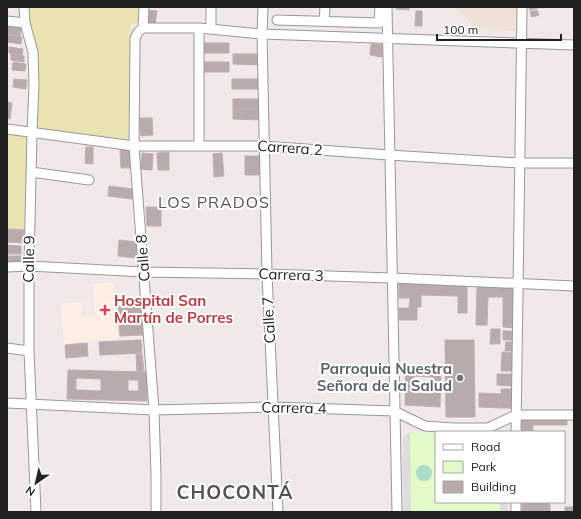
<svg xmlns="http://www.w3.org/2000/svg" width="581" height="519" font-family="Mulish,sans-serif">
	<rect width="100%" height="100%" fill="#f1e9e9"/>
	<!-- education -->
	<path fill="#feefe5" d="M113,282L118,339L64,343L61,304L81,302L82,317L95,316L93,284Z"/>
	<!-- farmland -->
	<path fill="#efe1d5" d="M454,7H516L515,31L476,29L460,12Z"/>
	<!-- grass -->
	<path fill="#e9e4b1" d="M27,7H139V24H131L128,139L86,137L36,128Z
		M7,133C15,134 25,133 29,142L24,229H7Z"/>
	<!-- park -->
	<path fill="#e2f9c8" d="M410,432L436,433V502H500V512L411,511Z"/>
	<!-- parking -->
	<path fill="#ddd" d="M410,432L411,511L441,512H403V437Z
		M500,502H508V512H500Z"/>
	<!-- water -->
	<path fill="#abddca" d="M416 473a8 8 0 1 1 16 0a8 8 0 1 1-16 0Z"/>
	<!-- building -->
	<path fill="#b7abac" stroke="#c3abaf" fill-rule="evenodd" d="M396,7H409V10L396,9Z
		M529,7H542L530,10Z
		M146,10L157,11L155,24L145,23Z
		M537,10L539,15L532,17L530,12Z
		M416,11H422V26H415Z
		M7,24L22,26L20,36L7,34Z
		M7,35L22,37L21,44L7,42Z
		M203,43H229V53H203Z
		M371,44L383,45L382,57L370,55Z
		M9,47L23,49L22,55L9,53Z
		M11,54L24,56V62L11,60Z
		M233,54H259V65L233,64Z
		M13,62L26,64L25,71L12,70Z
		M203,62H229V72H203Z
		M14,79L27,80L26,89L13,87Z
		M232,79H258V89H232Z
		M233,99H259V109H233Z
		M7,102L12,103L10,119L7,118Z
		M233,109H259V120L233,119Z
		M139,118H152L153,135L141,136Z
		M86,147H93V164L85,163Z
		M120,150H132V168H121Z
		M169,152V170H158L157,153Z
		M142,153L153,154L152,170L141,169Z
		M222,153L224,176L214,177L213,154Z
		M245,156H262V175H245Z
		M109,186L133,189L132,199L108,196Z
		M146,207H161V226H147Z
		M8,229L24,230L23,243L7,242Z
		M119,240L137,242L136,258L118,256Z
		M7,245L21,246V254H7Z
		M7,256H22V262H7Z
		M399,282L467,283V313H458V296L421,295V307H417V320H399V308H409L410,298H399Z
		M477,285L515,286L514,328L503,327V297H488L487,325H476Z
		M141,305L143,335L120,336L118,306ZM134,317V325H127V318Z
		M491,329H500V344H490Z
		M503,331H514L513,340H503Z
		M141,340L142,353L100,355L99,342Z
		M445,340H474L475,417H446Z
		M506,342H513V351H505Z
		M87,343L88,356L66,358L65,345Z
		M502,352L514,353L513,371H501Z
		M136,354H142L144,371L137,372Z
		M406,367L441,368L440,407L405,405ZM414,376L433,377L432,394L413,393Z
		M68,370L146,372L147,401L67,399ZM76,378L101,379V391L76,390ZM128,380H138L139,391H128Z
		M497,374H513V386L497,385Z
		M501,389H513V408H501Z
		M479,393L501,394V408L479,407Z
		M521,417H567V425H533V432H521Z
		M522,502H550V512H522Z
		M565,507H574V512H565Z"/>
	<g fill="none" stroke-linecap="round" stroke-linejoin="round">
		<defs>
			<path id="street" d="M24,7L25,23L33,52L34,85L32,133L29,266V351L36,512
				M263,7L262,34L267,274L278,512
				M387,7L397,512
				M277,20L379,23L380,7
				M7,21L25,23
				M324,21L325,7
				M143,28L138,32L135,39L134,146L154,410L156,475V512
				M143,28H199L262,34L574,45
				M143,28L144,7
				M199,28V146
				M211,29V7
				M7,129L134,146H264L389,155L520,163H574
				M31,172L89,180
				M7,267L29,266L144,272L267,274L392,278L574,286
				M7,348L29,351
				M7,403L154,410L273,407L394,411L425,426L453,428H488L516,415H574
				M516,432L522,7
				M516,502V512"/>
		</defs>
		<!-- street casing -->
		<use href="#street" stroke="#989898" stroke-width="11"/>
		<!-- street -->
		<use href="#street" stroke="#fff" stroke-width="9"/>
	</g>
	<!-- markers -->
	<path fill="#e0444e" stroke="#fff" stroke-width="1.5" d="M103 304h4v4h4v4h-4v4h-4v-4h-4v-4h4z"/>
	<circle fill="#6b7280" stroke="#fff" stroke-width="1.5" cx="460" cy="378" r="4"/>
	<g text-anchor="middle" stroke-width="4" stroke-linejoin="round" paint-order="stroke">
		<!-- street labels -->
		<g font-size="15" fill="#212121" stroke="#fff">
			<text transform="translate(290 148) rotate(4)" y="5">Carrera 2</text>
			<text transform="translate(143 258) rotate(-94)" y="5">Calle 8</text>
			<text transform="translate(29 259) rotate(-89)" y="5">Calle 9</text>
			<text transform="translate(291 275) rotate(2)" y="5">Carrera 3</text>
			<text transform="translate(269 320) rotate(-93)" y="5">Calle 7</text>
			<text transform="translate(294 408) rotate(1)" y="5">Carrera 4</text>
		</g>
		<!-- health labels -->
		<g font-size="15" font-weight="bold" fill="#be3a42" stroke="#fff" text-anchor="start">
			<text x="114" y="306">Hospital San<tspan x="114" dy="17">Martín de Porres</tspan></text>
		</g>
		<!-- worship labels -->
		<g font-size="15" font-weight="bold" fill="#5b616d" stroke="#fff" text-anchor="end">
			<text x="452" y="374">Parroquia Nuestra<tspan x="452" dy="17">Señora de la Salud</tspan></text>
		</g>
		<!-- neighbourhood labels -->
		<g font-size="16" letter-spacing="1" fill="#545454" stroke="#fff">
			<text x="214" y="208">LOS PRADOS</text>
		</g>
		<!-- district labels -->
		<g font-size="19" font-weight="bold" letter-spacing="1" fill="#545454" stroke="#fff">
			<text x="235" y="499">CHOCONTÁ</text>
		</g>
	</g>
	<!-- border -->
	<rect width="581" height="519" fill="none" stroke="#212121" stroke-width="16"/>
	<!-- legend -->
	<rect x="435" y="431" width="130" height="72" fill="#ffffff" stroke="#a6a6a6"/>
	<rect x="443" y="444" width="20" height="6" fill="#ffffff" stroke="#a6a6a6"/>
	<text x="471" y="451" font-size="12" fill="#212121">Road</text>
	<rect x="443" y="461" width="20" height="12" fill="#e2f9c8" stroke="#a6a6a6"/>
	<text x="471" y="471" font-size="12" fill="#212121">Park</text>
	<rect x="443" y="481" width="20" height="12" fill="#b7abac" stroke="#a6a6a6"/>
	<text x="471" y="491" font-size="12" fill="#212121">Building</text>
	<!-- north arrow -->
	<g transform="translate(36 483) rotate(214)" stroke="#ffffff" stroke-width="3" paint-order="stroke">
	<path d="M0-3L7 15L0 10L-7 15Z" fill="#212121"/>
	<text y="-6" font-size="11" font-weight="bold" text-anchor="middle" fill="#212121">N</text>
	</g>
	<!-- scale -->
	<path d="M437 34v6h124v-6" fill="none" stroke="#212121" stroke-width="2"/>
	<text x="443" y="34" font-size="12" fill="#212121" stroke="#ffffff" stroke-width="3" paint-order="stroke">100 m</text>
</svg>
